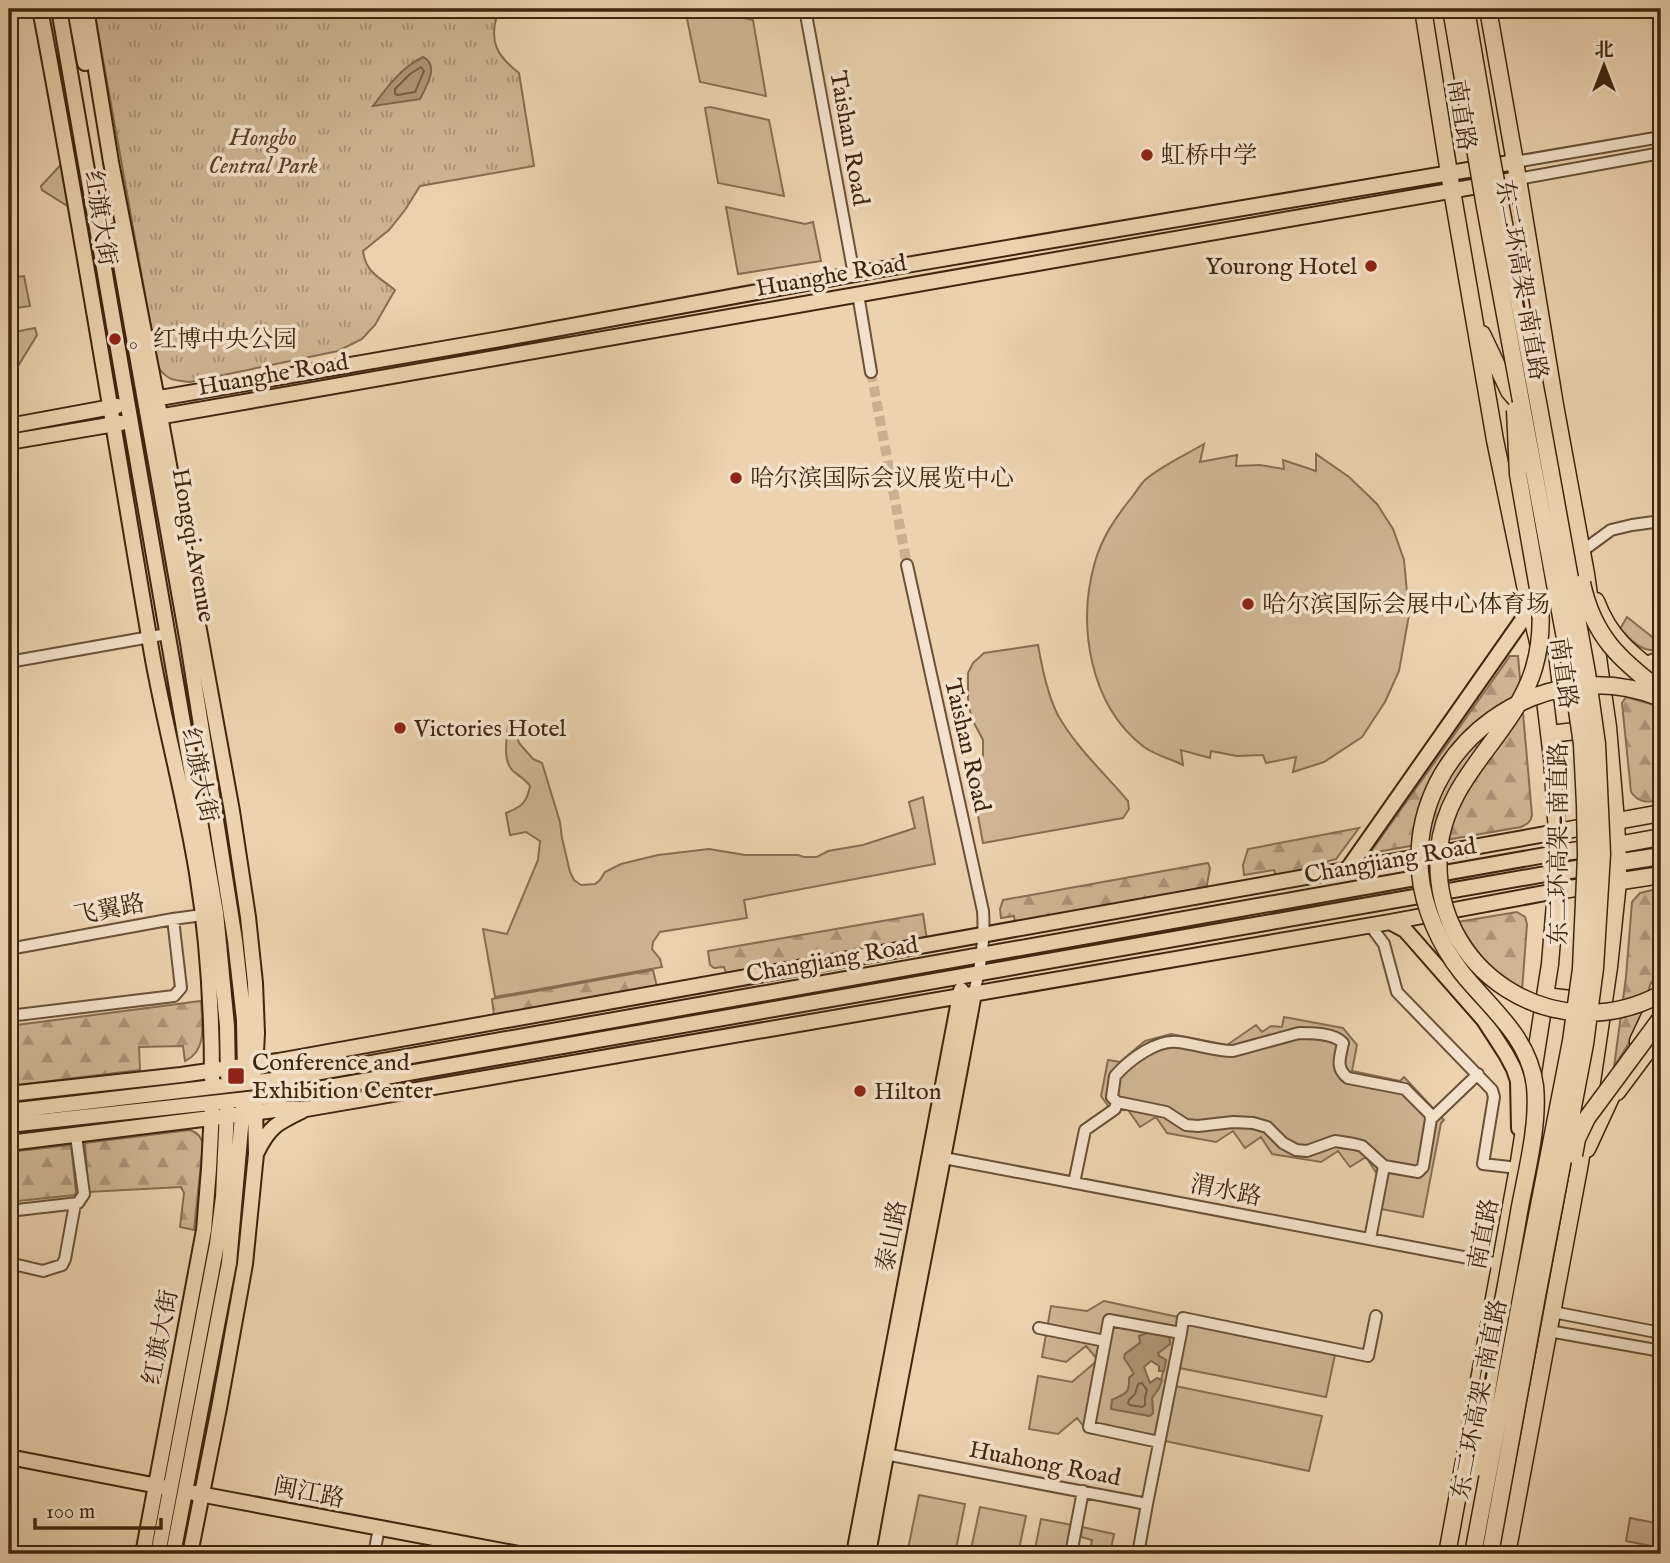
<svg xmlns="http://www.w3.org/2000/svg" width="1670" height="1563" font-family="'IM FELL English','Noto Serif SC',serif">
	<defs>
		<pattern id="forest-firs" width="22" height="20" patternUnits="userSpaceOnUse" patternTransform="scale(1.75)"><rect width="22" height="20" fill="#cfb594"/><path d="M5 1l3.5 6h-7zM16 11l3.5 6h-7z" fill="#a99377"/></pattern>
		<pattern id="park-tufts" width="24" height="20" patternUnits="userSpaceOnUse" patternTransform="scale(1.75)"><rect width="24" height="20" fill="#cfb594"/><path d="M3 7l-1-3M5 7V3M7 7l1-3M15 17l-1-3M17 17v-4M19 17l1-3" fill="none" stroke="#a99377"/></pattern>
	</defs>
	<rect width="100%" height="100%" fill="#ecd2af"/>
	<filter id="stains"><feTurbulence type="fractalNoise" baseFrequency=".00286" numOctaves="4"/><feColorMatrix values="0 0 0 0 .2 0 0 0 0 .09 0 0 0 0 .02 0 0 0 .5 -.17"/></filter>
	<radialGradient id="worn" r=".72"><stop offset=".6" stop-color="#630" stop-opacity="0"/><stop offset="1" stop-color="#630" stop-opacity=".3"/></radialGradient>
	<!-- forest -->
	<path fill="url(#forest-firs)" stroke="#876e52" stroke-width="2" d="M1627,617L1661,644V649C1643,654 1632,641 1620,629Z
		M1510,656H1518L1532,815C1531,822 1527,824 1521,827L1370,853Z
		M1626,697L1661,707V800C1649,802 1639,804 1631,792L1622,703Z
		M1359,828L1336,859L1328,861L1325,867L1276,875L1274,870L1244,875L1243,865L1248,849Z
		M1208,863L1210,868L1206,890L1015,923L1014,916L1001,918L1000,909L1003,900Z
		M1661,888V967L1650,985L1639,1027L1614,1067L1626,977L1632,902L1640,893Z
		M1517,912L1525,917L1527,924L1522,991L1489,968L1457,922Z
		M923,914L927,940L726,973L724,967L714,968L710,965L708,951Z
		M653,970L657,987L494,1015L492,999Z
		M201,1001C202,1022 208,1051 185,1061L183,1046L139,1047L140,1070L9,1086V1026Z
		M190,1130C198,1133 201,1137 203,1144L194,1230L180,1227L184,1193L181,1187L88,1192L85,1143Z
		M71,1145L76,1192L75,1195L9,1202V1152Z"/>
	<!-- park -->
	<path fill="url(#park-tufts)" stroke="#876e52" stroke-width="2" d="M94,9H466L476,15H497C489,42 497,56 519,73L534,166L420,186L405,210L389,230L363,251C366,273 379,277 395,290L375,325L362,339L338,351L190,382C174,380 168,381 158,367Z"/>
	<!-- garden -->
	<path fill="#cfb594" stroke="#876e52" stroke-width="2" d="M685,9H701L753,20L766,96L700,82Z
		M710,107L769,120L784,196L718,183L705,108Z
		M68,157L77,212L42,190L41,186Z
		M726,207L805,224L813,222L821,261L738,274Z
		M24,276L30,306L9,309V278Z
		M35,328L37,335L15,371L9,372V333Z
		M1204,444L1200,462L1237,455L1236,466L1260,465L1284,469L1283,460L1316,471V454L1349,477L1377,504L1393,529L1404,560L1409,615L1399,671L1385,702L1362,737L1324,762L1293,772L1296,757L1266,763L1263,755L1237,756L1211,751L1210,758L1181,750L1183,765C1171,759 1155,755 1144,747C1089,705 1077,624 1095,562C1102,537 1116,517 1132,497C1136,492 1140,485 1145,480C1159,467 1187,454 1204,444Z
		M1038,645C1042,668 1049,703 1062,722C1080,751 1106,775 1128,801L1129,809L1123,818L983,843L972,783L983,758V740L973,721L968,704V673L973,663L984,653Z
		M514,725L519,743L533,759L542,763L560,822L562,838L570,872L574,880L581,885L595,884L600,880L605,872L621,864L658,855L709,849L745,855H798L804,857H817L828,851L863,845L915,828L909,802L923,797L935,864L744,900L747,918L660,932L653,942L652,949L660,959L662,967L495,997L483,929L507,934L538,860L540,841L526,832L510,835L506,813C521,807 527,803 530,786C525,779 519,776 513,771C502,761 507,739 508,726Z
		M1284,1017L1343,1028L1357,1045L1352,1071L1400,1081L1404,1077L1444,1120L1441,1123L1423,1217L1371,1207L1377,1174L1366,1157L1350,1167L1338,1151L1321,1162L1272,1154L1261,1137L1245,1148L1233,1131L1216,1142L1167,1133L1156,1117L1140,1127L1128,1110L1109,1107L1101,1096L1108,1060L1120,1062L1145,1041L1171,1034L1227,1045L1256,1025L1262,1032L1271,1026L1282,1027Z
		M1104,1301L1183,1318L1181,1333L1153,1328V1331L1139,1336L1141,1342L1125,1354V1358L1134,1374L1129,1378C1130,1394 1126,1393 1112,1400L1111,1409L1149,1416L1153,1413L1152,1398L1159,1388L1166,1360L1159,1356L1158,1353L1170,1344L1169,1334L1184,1336L1187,1319L1336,1350L1326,1397L1179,1368L1175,1386L1322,1416L1309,1471L1165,1441L1159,1442L1149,1440L1148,1444L1089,1433L1077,1418L1058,1434L1029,1429L1038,1376L1072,1382L1098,1360L1086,1346L1066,1362L1042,1357L1051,1306L1087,1311Z
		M919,1495L965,1504L955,1554H907Z
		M980,1507L1026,1516L1018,1554H970Z
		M1630,1518L1661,1524V1548L1626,1541Z
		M1041,1519L1077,1526L1071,1554H1034Z
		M1082,1527L1114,1534L1110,1554H1077L1079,1549L1090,1551L1092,1540L1081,1537Z"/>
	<!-- water -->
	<path fill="#b19879" stroke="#836a4f" stroke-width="2" d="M423,57C440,65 426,87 420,99L373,106C387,87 402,67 423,57Z
		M1153,1331L1169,1334L1170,1344L1158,1353L1159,1356L1166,1360L1164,1371H1159V1366L1151,1361L1144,1367L1150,1383L1157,1378L1162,1380L1159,1388L1152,1398L1153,1413L1150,1416L1111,1409L1112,1400C1126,1393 1130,1394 1129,1378L1134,1373L1124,1358L1125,1354L1140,1343L1139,1336Z"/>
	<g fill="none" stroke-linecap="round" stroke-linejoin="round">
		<!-- shore -->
		<path stroke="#785f44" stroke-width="2" d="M421,67L424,71L415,92L398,95L395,94V89L410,74Z
			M1138,1384L1142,1383L1147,1390L1145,1397V1405L1142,1407L1130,1405L1128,1403L1129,1400L1135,1394Z"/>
		<!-- minor-tunnel -->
		<path stroke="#c9b08f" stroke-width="10" stroke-dasharray="10 5" stroke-linecap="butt" d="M871,372L907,565"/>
		<defs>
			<path id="minor" d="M805,9L854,275
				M1515,162L1661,137
				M1518,179L1661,153
				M858,294L871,372
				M1581,552L1611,530L1632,525L1661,521
				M907,565L983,911C985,941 981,964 974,993
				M9,662L167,634
				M1643,663L1661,657
				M1370,925L1384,944L1397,992L1492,1090L1494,1097L1483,1164L1518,1168
				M9,949L173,919L210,914
				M9,1016L174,996L181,988L173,919
				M1299,1033C1312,1033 1334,1033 1343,1043C1340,1058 1335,1068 1348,1078L1405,1089L1430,1114L1431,1119L1423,1167L1418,1172L1384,1166L1362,1146L1354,1144L1335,1141L1307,1151L1296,1150L1283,1143L1267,1127L1253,1123L1233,1122L1198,1126L1186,1125L1166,1112L1117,1102L1112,1097L1115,1076C1129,1060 1157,1039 1178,1042C1196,1044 1214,1051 1233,1051Z
				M1431,1119L1478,1074
				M944,1158L1500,1264
				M1074,1183L1085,1130L1115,1109L1117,1102
				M9,1211L78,1203L84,1194L76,1136
				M1370,1239L1384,1166
				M9,1263L43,1271L62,1265L65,1259L75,1204
				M1553,1312L1661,1333
				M1039,1328L1105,1341
				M1549,1331L1661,1351
				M1181,1333L1183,1318L1368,1356L1376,1316
				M885,1454L1147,1504L1138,1554
				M1147,1504L1181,1333L1109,1320L1089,1427L1159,1442
				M374,1554L379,1528
				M1071,1554L1083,1491"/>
			<path id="major" d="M40,9C81,223 115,439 152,654C165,727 185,799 197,873C208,941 212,1010 212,1079
				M59,9L216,913L227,1026L228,1076
				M75,9L85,63
				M86,9L111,162L157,399L232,811L248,917L255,983L257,1033L255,1070
				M115,231L188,643L235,940L244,1020L245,1075
				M148,400L500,339L883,269L1515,162
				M152,418L1518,179
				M9,426L117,406
				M9,442L121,423
				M1347,870L1530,609
				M1390,922L1405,930L1413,939L1484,1020L1506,1054L1514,1069L1518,1081L1519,1128
				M9,1094L181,1075L278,1061L1557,832
				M9,1111L281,1079L1557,853
				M9,1125L283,1095L1557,872
				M9,1143L283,1109H306L1390,922L1556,891
				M257,1152C269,1127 277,1123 302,1111
				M9,1457L163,1487
				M194,1493L519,1554
				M143,1554L204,1230L209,1169L212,1110
				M158,1554L217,1244L223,1197L227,1110
				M173,1554L229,1263L243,1105
				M190,1554L219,1408L245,1264L256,1154L255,1105
				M854,1554L961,990
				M868,1554C901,1367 940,1181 974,993"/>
			<path id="highway" d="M1423,9L1449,173L1495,440L1530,609L1538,642L1552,758L1557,832L1556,891L1550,964L1518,1168L1447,1554
				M1488,9L1518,179L1555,405L1586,574L1608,727L1616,821L1618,863V882L1609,967L1580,1163L1507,1554
				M1482,334L1509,391L1515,398L1525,401L1528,399
				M1596,601C1610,638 1630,653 1661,677
				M1550,734L1592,729
				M1557,832L1661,813
				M1557,853L1617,845L1661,837
				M1557,872L1661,856
				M1556,891L1661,875
				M1545,996L1588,1001
				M1638,1041L1661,992
				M1617,1092L1661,1033
				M1587,1149L1619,1080"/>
		</defs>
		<!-- minor casing -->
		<use href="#minor" stroke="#6a5137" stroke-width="14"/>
		<!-- major casing -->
		<use href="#major" stroke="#3f260f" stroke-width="18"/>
		<!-- highway casing -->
		<use href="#highway" stroke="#3f260f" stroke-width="19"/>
		<!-- minor -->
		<use href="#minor" stroke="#f3e2cb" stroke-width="10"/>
		<!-- major -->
		<use href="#major" stroke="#ecd2af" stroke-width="14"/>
		<!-- highway -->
		<use href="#highway" stroke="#ecd2af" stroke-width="16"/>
		<defs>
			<path id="highway-bridge" d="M1451,9L1485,207L1572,676L1582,744L1585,804L1586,856L1581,969L1571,1041L1522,1293L1473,1554
				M1466,9L1491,155L1538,402L1587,673L1597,744L1602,854L1595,968L1585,1044L1537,1296L1490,1554
				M1515,410L1518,474L1539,594C1542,618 1541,644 1534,668C1514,735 1445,776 1439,850C1429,971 1555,1051 1661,994
				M1582,583C1593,636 1620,660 1661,691
				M1574,1155L1577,1139L1587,1118L1661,1018
				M1482,1468C1482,1449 1482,1429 1484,1410C1494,1344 1508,1278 1519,1212C1526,1173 1539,1126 1535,1086C1529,1037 1491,1009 1462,973C1440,945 1423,908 1420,872C1410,744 1544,650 1661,698"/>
		</defs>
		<!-- highway-bridge casing -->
		<use href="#highway-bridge" stroke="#3f260f" stroke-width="19" stroke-linecap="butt"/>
		<!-- highway-bridge -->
		<use href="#highway-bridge" stroke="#ecd2af" stroke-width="16"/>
	</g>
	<!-- markers -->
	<g fill="#8f2418" stroke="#f3e2cb" stroke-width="2.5">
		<circle cx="1147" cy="155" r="7"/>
		<circle cx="1371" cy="266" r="7"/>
		<circle cx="115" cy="339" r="7"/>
		<circle cx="736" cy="478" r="7"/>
		<circle cx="1248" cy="604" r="7"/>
		<circle cx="400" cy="728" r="7"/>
		<rect x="227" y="1067" width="18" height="18" rx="3.5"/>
		<circle cx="860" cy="1091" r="7"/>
	</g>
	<g text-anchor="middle" stroke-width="7" stroke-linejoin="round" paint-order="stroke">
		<!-- street labels -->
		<g font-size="24" fill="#3f260f" stroke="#f3e2cb">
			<text transform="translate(1462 115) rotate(81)" y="8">南直路</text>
			<text transform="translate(850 138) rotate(80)" y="8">Taishan Road</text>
			<text transform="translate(101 218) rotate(81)" y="8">红旗大街</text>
			<text transform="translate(831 275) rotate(-10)" y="8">Huanghe Road</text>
			<text transform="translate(1522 280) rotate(80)" y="8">东二环高架-南直路</text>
			<text transform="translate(273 374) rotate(-10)" y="8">Huanghe Road</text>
			<text transform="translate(194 545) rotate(80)" y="8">Hongqi Avenue</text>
			<text transform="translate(1564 673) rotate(82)" y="8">南直路</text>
			<text transform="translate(968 745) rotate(77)" y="8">Taishan Road</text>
			<text transform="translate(200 775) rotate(78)" y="8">红旗大街</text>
			<text transform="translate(1558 844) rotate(-90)" y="8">东二环高架-南直路</text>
			<text transform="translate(1390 860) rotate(-10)" y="8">Changjiang Road</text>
			<text transform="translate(109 909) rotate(-11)" y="8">飞翼路</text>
			<text transform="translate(832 959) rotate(-10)" y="8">Changjiang Road</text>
			<text transform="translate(1226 1190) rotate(11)" y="8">渭水路</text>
			<text transform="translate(1483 1234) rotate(-79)" y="8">南直路</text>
			<text transform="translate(891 1236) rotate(-79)" y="8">泰山路</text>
			<text transform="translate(160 1337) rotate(-79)" y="8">红旗大街</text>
			<text transform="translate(1479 1399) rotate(-79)" y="8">东二环高架-南直路</text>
			<text transform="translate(1045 1463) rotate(11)" y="8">Huahong Road</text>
			<text transform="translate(309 1492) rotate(11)" y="8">闽江路</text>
		</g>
		<!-- park labels -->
		<g font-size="24" font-style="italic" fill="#5c432a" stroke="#f3e2cb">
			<text x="263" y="145">Hongbo<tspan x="263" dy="28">Central Park</tspan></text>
		</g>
		<!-- poi labels -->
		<g font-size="24" fill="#3f260f" stroke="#f3e2cb" text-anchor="start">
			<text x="1161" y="163">虹桥中学</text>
			<text x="1357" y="274" text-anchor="end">Yourong Hotel</text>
			<text x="129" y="347">。红博中央公园</text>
			<text x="750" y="486">哈尔滨国际会议展览中心</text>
			<text x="1262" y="612">哈尔滨国际会展中心体育场</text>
			<text x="414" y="736">Victories Hotel</text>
			<text x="252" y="1070">Conference and<tspan x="252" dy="28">Exhibition Center</tspan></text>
			<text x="874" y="1099">Hilton</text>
		</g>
	</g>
	<!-- margin -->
	<rect width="1670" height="1563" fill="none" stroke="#ecd2af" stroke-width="35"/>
	<rect x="10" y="10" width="1649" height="1542" fill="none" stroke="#3f260f" stroke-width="3.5"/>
	<rect x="18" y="18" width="1635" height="1528" fill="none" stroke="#3f260f" stroke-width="2"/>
	<!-- north arrow -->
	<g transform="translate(1604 66)" stroke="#f3e2cb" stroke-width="5" paint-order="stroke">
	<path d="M0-5L12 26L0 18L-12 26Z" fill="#3f260f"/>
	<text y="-10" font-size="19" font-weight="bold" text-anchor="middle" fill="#3f260f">北</text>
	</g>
	<!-- scale -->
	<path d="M35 1518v10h126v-10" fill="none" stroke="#3f260f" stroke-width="3.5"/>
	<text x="46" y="1518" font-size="21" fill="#3f260f" stroke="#f3e2cb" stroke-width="5" paint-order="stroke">100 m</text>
	<rect width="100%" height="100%" filter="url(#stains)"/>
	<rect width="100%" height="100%" fill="url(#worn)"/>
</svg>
